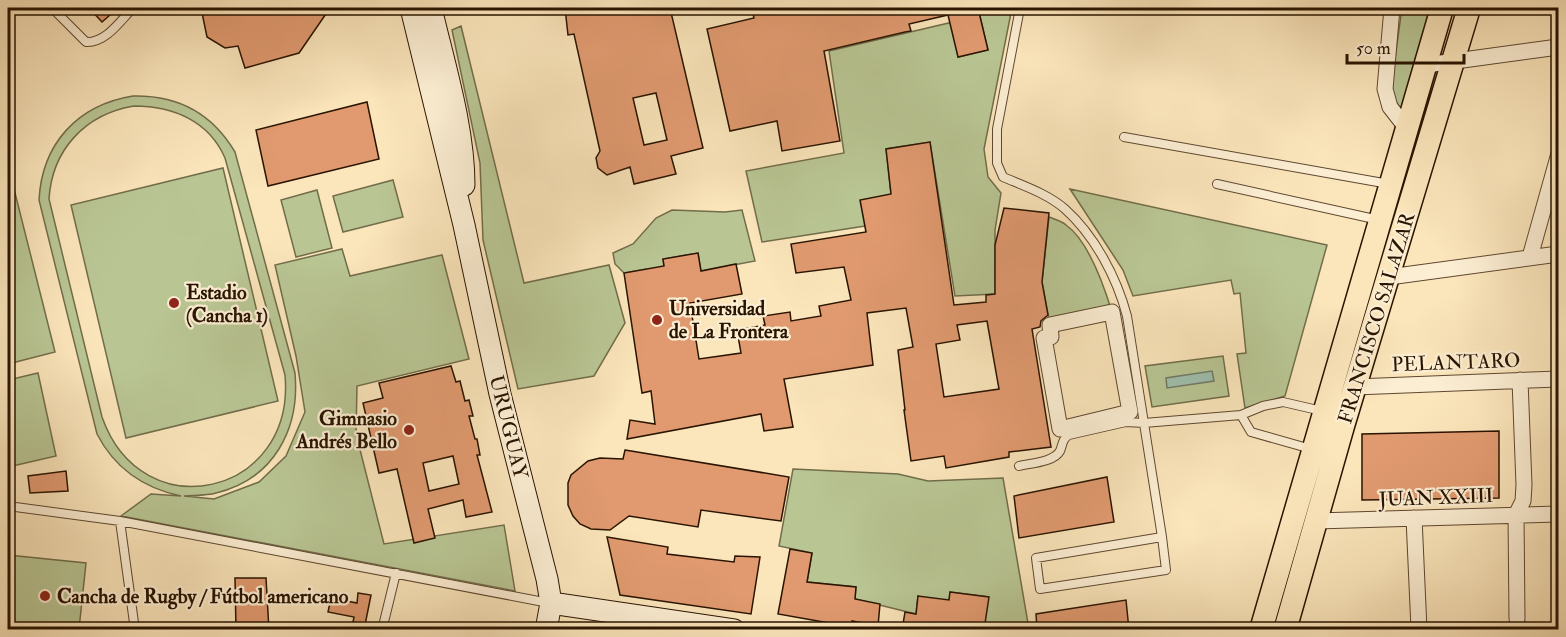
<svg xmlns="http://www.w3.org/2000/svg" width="1566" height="637" font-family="'IM FELL Double Pica',serif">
	<rect width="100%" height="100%" fill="#fbe5bb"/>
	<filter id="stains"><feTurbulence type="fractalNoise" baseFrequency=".00333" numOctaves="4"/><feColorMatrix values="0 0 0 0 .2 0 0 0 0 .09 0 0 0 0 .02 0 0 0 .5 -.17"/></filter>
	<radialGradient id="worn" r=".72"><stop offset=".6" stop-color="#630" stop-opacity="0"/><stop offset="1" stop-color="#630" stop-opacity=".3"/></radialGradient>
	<!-- green -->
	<path fill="#b9c694" stroke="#716d4a" stroke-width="1.5" fill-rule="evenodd" d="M978,8H1012L984,149L988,177L1001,193L995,230V294L955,296L930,142L886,149L891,194L865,226L762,242L746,171L844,153L829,51L953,22L958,57L988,50Z
		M1402,8H1430L1401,110L1392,94V80Z
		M461,26L524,283L609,265L625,323L594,376L518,389L483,240L480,163L452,30Z
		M133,96C178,95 212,113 235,152L295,373C300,429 274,479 216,493C205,496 194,495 184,496L214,499L259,482L286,456L305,412L296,356L275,265L342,249L350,276L442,255L469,359L357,386L356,434L384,544L504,525L515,591L121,516L151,494L181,496C143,488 115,469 97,434L39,200C42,144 77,105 133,96ZM134,106C173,106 209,121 225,158L285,375C296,496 142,531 102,417L49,199C52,150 85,114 134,106Z
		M8,165L55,352L8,364Z
		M223,168L278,401L126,438L71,205Z
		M393,180L403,217L343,232L333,196Z
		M1070,189L1327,245L1285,396L1245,408L1237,354L1246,353L1240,293L1234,294L1231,280L1133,296L1123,270Z
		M317,190L332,248L296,257L281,200Z
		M672,210L725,212L742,210L755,261L701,271L698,253L663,259L666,279L647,269L624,273L615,264L613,253L633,244L656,218Z
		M1049,217C1054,219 1062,221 1066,225C1089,241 1104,286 1112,312L1050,325L1042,282Z
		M1223,356L1229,396L1152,407L1145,366Z
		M38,373L56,456L8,467V380Z
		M793,469L898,474L928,481L1003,478L1029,629H984L988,597L950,592L948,612L918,596L916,614L855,599L856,587L807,582L812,553L779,546Z
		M8,555L86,563L79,629H8Z"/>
	<!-- water -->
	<path fill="#9fbfae" stroke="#707b68" stroke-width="1.5" d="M1212,371L1214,381L1167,388L1166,378Z"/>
	<!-- building -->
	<path fill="#e19a70" stroke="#291400" stroke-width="1.5" fill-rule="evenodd" d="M89,8H118L102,22Z
		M201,8H330L299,53L245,68L238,46L225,48L207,37Z
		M565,8H670L703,148L671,156L676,174L634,184L630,167L607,175L598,168L596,158L600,151L574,34L568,35ZM656,93L667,140L644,145L633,98Z
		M760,8H978L988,50L958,57L948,15L909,24L911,31L905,32L824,51L840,141L782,151L777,121L730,131L707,29L754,18L752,9Z
		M367,102L379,159L268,186L256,130Z
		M930,142L954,305L986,302V295L995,294V245L1004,208L1049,213L1042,282L1048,315L1041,321L1040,327L1032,329L1051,447L1009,452V457L946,468L944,456L911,461L904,410H905L898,350L913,347L906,308L867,313L873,365L784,379L793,427L764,431L761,414L627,439L630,420L655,424L651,391L642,393L624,273L664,266L663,259L698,253L701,271L736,264L742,294L690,303L699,359L741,353L737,330L765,325L763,316L790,312L791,321L821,316L819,306L851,300L844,267L796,273L791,244L866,232L860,200L891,194L886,149ZM987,321L999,389L944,397L936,344L960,340L957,325Z
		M451,366L456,382L460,381L465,401L469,400L473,416H469L475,439H477L480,455H477L492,512L466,517L463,500L428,509L435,538L414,543L397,469L379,473L363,403L383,398L379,383ZM453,456L459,484L429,491L423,463Z
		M1499,431V498L1362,500V434Z
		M625,450L789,477L781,521L701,510L698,527L629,516L610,530L591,529L580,524L573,516L568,505V483L571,475L588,461L600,458L623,459Z
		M66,471L68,491L30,493L28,476Z
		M1107,477L1114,522L1019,538L1014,496Z
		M607,537L668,547L667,554L734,562L735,556L760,557L751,614L620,595Z
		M790,549L812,553L807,582L856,587L855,599L880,604L878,626L852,621V627L778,614Z
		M235,578H266L269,630H236Z
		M950,592L989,597L984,630H902L905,612L916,614L918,596L949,600Z
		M358,593L371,595L365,625L353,622L354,617L328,612L331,598L357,603Z
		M1126,600L1129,630H1037L1036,614Z"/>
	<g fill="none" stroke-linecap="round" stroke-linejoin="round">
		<defs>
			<path id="lane" d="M52,8L86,42C106,43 120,21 133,8
				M372,8L373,10
				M1020,8L997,129V163L1003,177C1024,186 1048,194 1065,209C1095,236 1117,278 1127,316L1162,537L1166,570L1040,589L1036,558L1162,537
				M1124,137L1389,184
				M1217,184L1379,220
				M1241,415L1251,432L1311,449
				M1019,466C1031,463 1054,462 1060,451C1063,444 1062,439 1069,435L1126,422L1144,423L1241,415L1263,406L1283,402L1322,411
				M8,506L120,521L549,603
				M120,521L135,630
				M382,630L396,573"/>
			<path id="street" d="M1392,8L1385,89L1390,107L1408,130
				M1426,65L1558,47
				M1530,257L1558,157
				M1389,277L1558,254
				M1112,312L1130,412L1060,429L1044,338L1051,337L1050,325Z
				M1355,387L1558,379
				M1414,518L1419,629
				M1316,521L1558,514
				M1517,619L1516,515L1523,501L1524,485L1520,380"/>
			<path id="secondary" d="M411,8L464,225L500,394L547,579L551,603L546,630
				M431,8C444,64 464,127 464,185
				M551,603L734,630"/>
			<path id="primary" d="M1261,630L1442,8
				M1285,630L1343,426L1469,8"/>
		</defs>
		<!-- lane casing -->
		<use href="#lane" stroke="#5e482f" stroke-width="10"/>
		<!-- street casing -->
		<use href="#street" stroke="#5e482f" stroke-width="17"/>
		<!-- secondary casing -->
		<use href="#secondary" stroke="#291400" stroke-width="23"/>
		<!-- primary casing -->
		<use href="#primary" stroke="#291400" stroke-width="25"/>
		<!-- lane -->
		<use href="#lane" stroke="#fceed3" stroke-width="8"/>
		<!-- street -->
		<use href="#street" stroke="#fceed3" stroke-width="15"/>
		<!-- secondary -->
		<use href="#secondary" stroke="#fceed3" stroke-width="21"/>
		<!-- primary -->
		<use href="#primary" stroke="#fbe5bb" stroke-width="22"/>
	</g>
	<!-- markers -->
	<g fill="#8f2418" stroke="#fceed3" stroke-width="2">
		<circle cx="174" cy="303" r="6"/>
		<circle cx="657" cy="320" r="6"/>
		<circle cx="409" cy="430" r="6"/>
		<circle cx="45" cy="596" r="6"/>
	</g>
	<g text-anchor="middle" stroke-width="4.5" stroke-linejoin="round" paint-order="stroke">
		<!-- poi labels -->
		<g font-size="20" font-weight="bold" fill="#291400" stroke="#fceed3" text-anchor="start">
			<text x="186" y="299">Estadio<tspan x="186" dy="23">(Cancha 1)</tspan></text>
			<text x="669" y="315">Universidad<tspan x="669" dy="23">de La Frontera</tspan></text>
			<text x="397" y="425" text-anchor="end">Gimnasio<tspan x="397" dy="23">Andrés Bello</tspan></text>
			<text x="57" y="603">Cancha de Rugby / Fútbol americano</text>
		</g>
		<!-- street labels -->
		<g font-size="20" fill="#291400" stroke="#fceed3">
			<text transform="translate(1376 318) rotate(-73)" y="7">FRANCISCO SALAZAR</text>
			<text transform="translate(1456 362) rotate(-2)" y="7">PELANTARO</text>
			<text transform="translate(509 427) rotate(76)" y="7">URUGUAY</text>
			<text transform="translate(1436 497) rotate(-2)" y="7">JUAN XXIII</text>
		</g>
	</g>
	<!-- margin -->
	<rect width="1566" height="637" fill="none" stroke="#fbe5bb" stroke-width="30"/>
	<rect x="9" y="9" width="1548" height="619" fill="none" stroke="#291400" stroke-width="3"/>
	<rect x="15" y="15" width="1536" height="607" fill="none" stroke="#291400" stroke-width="1.5"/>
	<!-- scale -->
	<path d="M1347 54v9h117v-9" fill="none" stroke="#291400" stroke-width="3"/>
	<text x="1356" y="54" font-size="18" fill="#291400" stroke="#fceed3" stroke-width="4.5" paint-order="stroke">50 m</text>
	<rect width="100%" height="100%" filter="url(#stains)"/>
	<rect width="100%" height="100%" fill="url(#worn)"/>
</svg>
